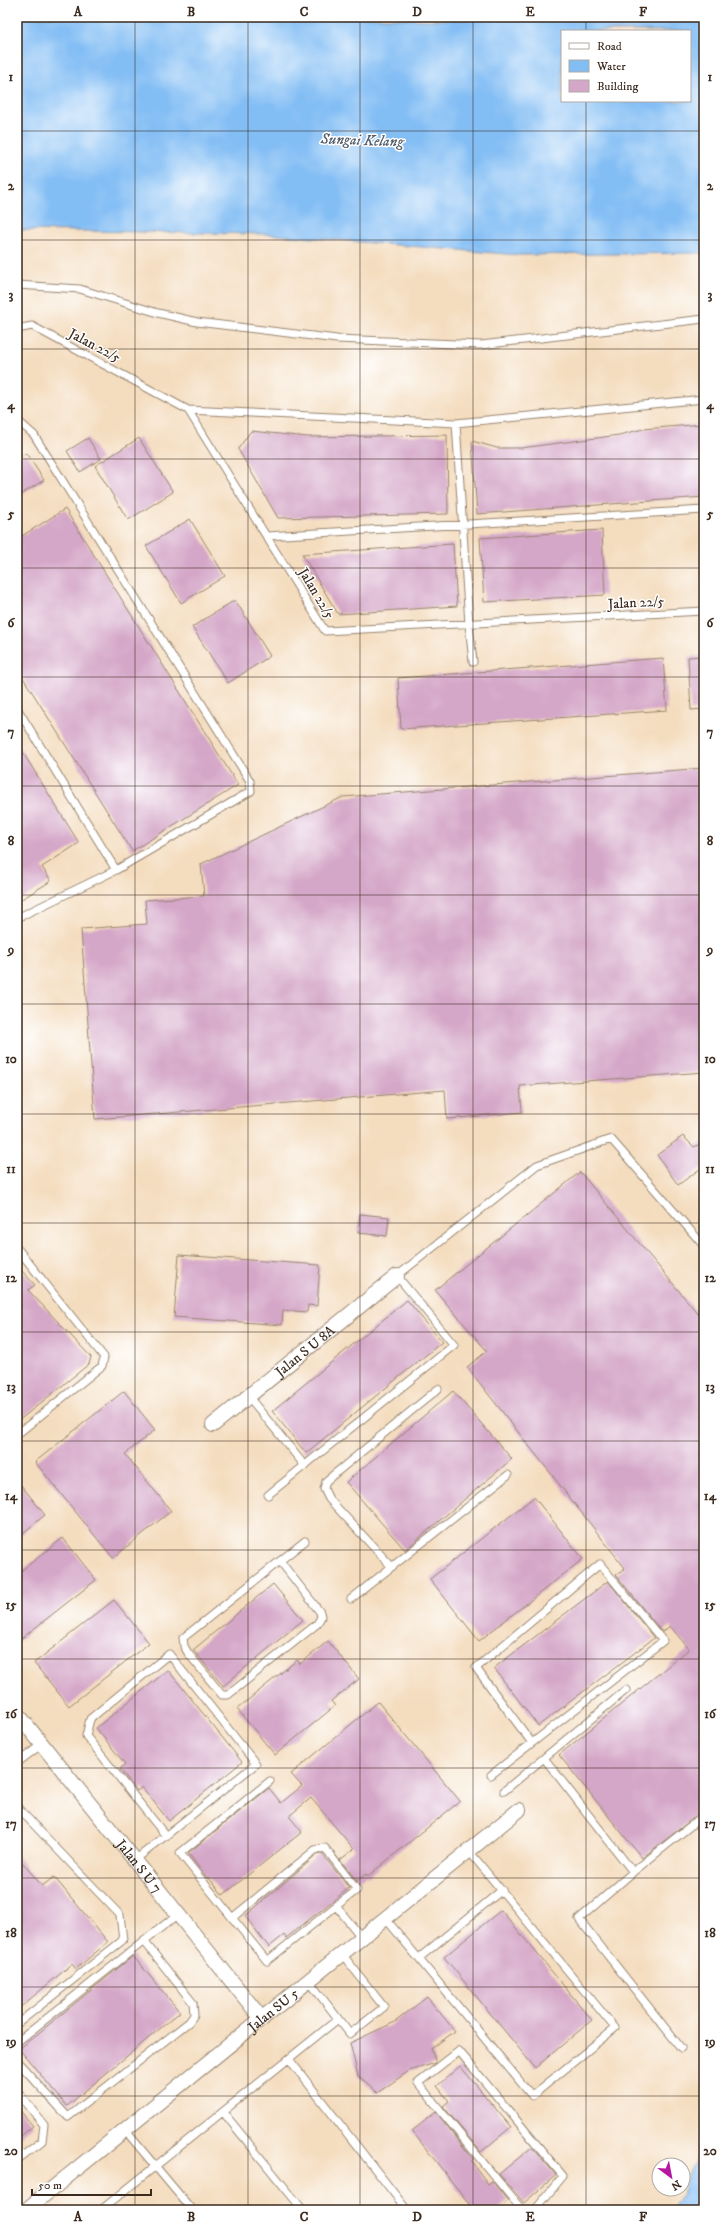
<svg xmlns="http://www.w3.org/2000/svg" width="721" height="2227" font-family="'IM FELL DW Pica',serif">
	<rect width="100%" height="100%" fill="#fff"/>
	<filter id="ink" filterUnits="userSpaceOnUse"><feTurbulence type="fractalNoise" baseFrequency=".025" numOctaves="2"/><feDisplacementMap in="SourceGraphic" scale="8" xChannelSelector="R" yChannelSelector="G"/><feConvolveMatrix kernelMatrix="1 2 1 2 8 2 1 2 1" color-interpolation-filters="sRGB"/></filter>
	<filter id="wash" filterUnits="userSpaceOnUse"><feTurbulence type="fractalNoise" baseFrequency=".012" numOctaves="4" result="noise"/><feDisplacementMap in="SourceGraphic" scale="16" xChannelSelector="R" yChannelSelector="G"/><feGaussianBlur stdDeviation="0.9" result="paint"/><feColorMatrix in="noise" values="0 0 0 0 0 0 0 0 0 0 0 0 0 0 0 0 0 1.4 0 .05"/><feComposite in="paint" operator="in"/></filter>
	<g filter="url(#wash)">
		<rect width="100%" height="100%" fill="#f4ddbf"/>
		<!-- water -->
		<path fill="#82bdf4" stroke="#5e7489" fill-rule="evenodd" d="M17,17H370L431,20L535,17H704V253L518,255L265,234L17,230ZM562,31H690V101H562Z
			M704,2142V2210H672L681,2195Z"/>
		<g id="blocks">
			<!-- building -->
			<path fill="#d4a6c7" d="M704,424V497L477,514L472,441L497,448H521L619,435L643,429Z
				M251,431L307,437L447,435L448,514L278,518L238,449Z
				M88,438L101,459L80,472L67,451Z
				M139,438L173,492L128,520L95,466Z
				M26,453L44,480L17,497V459Z
				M65,509L238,785L132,851L17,668V539Z
				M190,519L225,576L181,603L146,546Z
				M602,530L605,595L484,602L480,538Z
				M453,544L457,606L338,614L302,554Z
				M235,600L270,656L228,683L192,627Z
				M704,656V709L691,710L688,657Z
				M663,658L667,710L401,729L398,678Z
				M17,743L79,843L42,867L51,881L17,902Z
				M704,768V1072L520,1086L522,1112L447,1119L445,1090L95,1119L81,929L147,924L145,900L204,896L201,864L343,797Z
				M683,1136L694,1147L704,1142V1166L678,1185L657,1155Z
				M580,1172L704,1321V1810L642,1858L559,1755L689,1649L670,1626L662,1632L616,1575L625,1568L467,1367L487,1351L435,1290Z
				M360,1214L389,1217L387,1236L358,1233Z
				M179,1255L320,1265L317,1306L308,1305L307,1312L283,1310L282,1325L174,1317Z
				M17,1266L35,1285L28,1290L91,1357L89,1364L17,1422Z
				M407,1300L442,1342L306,1453L272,1411Z
				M124,1391L155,1430L125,1454L171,1511L113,1558L35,1462Z
				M453,1391L512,1459L405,1550L346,1482Z
				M17,1480L45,1515L17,1538Z
				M534,1497L583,1559L479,1641L430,1579Z
				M63,1538L96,1580L17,1642V1574Z
				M608,1581L654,1638L538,1726L494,1668Z
				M273,1584L303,1620L223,1686L193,1650Z
				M114,1600L149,1643L69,1706L34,1663Z
				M328,1641L359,1679L331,1701L335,1706L275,1755L237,1709L297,1660L300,1664Z
				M168,1670L242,1762L169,1821L142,1787L137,1791L120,1769L125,1764L96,1728Z
				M378,1702L460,1801L368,1876L366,1874L357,1881L340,1860L354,1849L311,1798L289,1816L302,1832L223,1895L208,1877L207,1878L188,1853L269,1788L281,1803L302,1786L291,1774Z
				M322,1854L349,1888L286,1938L284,1935L269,1947L245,1916L317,1855Z
				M17,1856L42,1886L54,1877L108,1942L76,1969L72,1964L17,2010Z
				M501,1910L592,2020L535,2068L444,1957Z
				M133,1956L180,2012L67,2106L19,2049Z
				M427,1997L455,2031L431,2049L436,2063L409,2071L377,2093L358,2076L350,2043L395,2022Z
				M460,2066L511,2127L481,2152L443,2106L449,2101L437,2086Z
				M17,2107L33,2126L17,2139Z
				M436,2112L473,2159L471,2161L488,2184L492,2181L508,2201L497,2210H474L412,2131Z
				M532,2147L556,2175L524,2203L499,2174Z"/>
		</g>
	</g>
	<g filter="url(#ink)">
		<use href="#blocks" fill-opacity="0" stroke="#98846e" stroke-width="1"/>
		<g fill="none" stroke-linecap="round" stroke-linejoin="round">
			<defs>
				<path id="lane" d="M17,285L80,289L158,313L197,322L337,339L481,345L704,319
					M17,329L32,326L188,410L325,631L704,611
					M188,410L456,423L704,399
					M17,420L34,435L250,781L251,791L116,870L17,918
					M456,423L469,624L473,662
					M267,536L704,510
					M17,708L116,870
					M17,1248L104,1357L102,1366L20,1432L17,1431
					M248,1396L305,1466
					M268,1495L454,1345L397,1276L537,1165L611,1139L704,1246
					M280,1561L320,1612L321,1617L317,1624L228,1695H222L188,1653L184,1646L183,1638L305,1541
					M392,1567L329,1499L324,1489L326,1481L438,1389
					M351,1599L508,1475
					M544,1758L633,1872L704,1815
					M17,1763L42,1744
					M491,1775L663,1641L600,1564L476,1668L532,1743
					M270,1781L180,1853L267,1961L336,1906L362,1938
					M504,1791L626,1690
					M17,1807L120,1915L123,1940L17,2024
					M135,1860L256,1764L169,1654L90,1719L86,1736L166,1836
					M633,1872L579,1919L681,2048
					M232,1918L315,1850L325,1848L357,1890L336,1906
					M386,1919L532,2096L615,2028L469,1851
					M419,1958L502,1890
					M309,1981L350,2034L384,2007L342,1954
					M17,2042L178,1914
					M289,2059L407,2210
					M17,2061L68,2117L189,2022L194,2015L193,2003L144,1941
					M17,2091L44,2125L42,2141L17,2160
					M223,2112L303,2210
					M125,2130L192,2210
					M101,2210L338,2019
					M522,2210L418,2083L459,2051L563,2176L535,2210"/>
				<g id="street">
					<path id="s1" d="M213,1425L397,1276"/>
					<path id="s2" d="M17,1713L262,2019"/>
					<path id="s3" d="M26,2210L519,1810"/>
				</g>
			</defs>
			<!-- lane casing -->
			<use href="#lane" stroke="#98846e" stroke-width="9"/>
			<!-- street casing -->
			<use href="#street" stroke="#98846e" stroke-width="16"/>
			<!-- lane -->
			<use href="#lane" stroke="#fff" stroke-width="7"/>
			<!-- street -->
			<use href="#street" stroke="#fff" stroke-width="14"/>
		</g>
	</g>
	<!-- grid -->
	<path fill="none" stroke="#3b2a1e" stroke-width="1" stroke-opacity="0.55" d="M135,17V2210M248,17V2210M360,17V2210M473,17V2210M586,17V31M586,101V2210M17,131H704M17,240H704M17,349H704M17,459H704M17,568H704M17,677H704M17,786H704M17,895H704M17,1004H704M17,1114H704M17,1223H704M17,1332H704M17,1441H704M17,1550H704M17,1659H704M17,1768H704M17,1878H704M17,1987H704M17,2096H704"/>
	<g text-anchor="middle" stroke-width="3" stroke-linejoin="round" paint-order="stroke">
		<!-- street labels -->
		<g font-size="14" fill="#3b2a1e" stroke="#fff">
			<text transform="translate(95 345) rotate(28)" y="5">Jalan 22/5</text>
			<text transform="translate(317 593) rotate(59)" y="5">Jalan 22/5</text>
			<text transform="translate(636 602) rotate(-3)" y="5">Jalan 22/5</text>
			<text dy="5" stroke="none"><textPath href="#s1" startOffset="118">Jalan S U 8A</textPath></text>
			<text dy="5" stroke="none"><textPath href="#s2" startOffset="196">Jalan S U 7</textPath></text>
			<text dy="5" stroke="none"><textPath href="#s3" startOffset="318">Jalan SU 5</textPath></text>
		</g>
		<!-- water labels -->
		<g font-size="15" font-style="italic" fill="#545d69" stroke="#fff">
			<text transform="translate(362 140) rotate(2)" y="5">Sungai Kelang</text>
		</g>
	</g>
	<!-- margin -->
	<rect width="721" height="2227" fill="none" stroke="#fff" stroke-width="44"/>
	<!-- legend -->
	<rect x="561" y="30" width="130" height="72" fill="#ffffff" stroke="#b1aaa5"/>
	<rect x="569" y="43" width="20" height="6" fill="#ffffff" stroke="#b1aaa5"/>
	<text x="597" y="50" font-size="12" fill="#3b2a1e">Road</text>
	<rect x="569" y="60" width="20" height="12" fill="#82bdf4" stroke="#b1aaa5"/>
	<text x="597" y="70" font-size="12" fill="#3b2a1e">Water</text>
	<rect x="569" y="80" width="20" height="12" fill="#d4a6c7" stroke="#b1aaa5"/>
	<text x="597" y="90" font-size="12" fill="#3b2a1e">Building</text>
	<!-- north arrow -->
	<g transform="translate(671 2177) rotate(148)"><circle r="19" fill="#ffffff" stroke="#b1aaa5"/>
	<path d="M0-3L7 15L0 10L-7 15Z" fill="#b5179e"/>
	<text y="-6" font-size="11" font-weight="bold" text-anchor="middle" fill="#3b2a1e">N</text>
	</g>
	<!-- scale -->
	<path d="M32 2189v6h119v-6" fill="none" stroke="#3b2a1e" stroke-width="2"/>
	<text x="38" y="2189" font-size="12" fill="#3b2a1e" stroke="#ffffff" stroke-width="3" paint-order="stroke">50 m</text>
	<rect x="22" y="22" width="677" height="2183" fill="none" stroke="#3b2a1e" stroke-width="1.5"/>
	<g font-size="13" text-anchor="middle" font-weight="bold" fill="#3b2a1e">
		<text x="78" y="16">A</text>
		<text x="191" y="16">B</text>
		<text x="304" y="16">C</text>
		<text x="417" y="16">D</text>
		<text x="530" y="16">E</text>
		<text x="643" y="16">F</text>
		<text x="11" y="81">1</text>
		<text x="710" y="81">1</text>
		<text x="11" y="190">2</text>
		<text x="710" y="190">2</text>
		<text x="11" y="299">3</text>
		<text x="710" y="299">3</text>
		<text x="11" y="409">4</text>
		<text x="710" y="409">4</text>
		<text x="11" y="518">5</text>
		<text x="710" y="518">5</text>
		<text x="11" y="627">6</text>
		<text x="710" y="627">6</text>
		<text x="11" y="736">7</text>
		<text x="710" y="736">7</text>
		<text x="11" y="845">8</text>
		<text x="710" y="845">8</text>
		<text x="11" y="954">9</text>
		<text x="710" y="954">9</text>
		<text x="11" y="1063">10</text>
		<text x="710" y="1063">10</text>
		<text x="11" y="1173">11</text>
		<text x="710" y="1173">11</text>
		<text x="11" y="1282">12</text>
		<text x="710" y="1282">12</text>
		<text x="11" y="1391">13</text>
		<text x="710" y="1391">13</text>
		<text x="11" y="1500">14</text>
		<text x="710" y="1500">14</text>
		<text x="11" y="1609">15</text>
		<text x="710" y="1609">15</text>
		<text x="11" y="1718">16</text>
		<text x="710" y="1718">16</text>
		<text x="11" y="1828">17</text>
		<text x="710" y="1828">17</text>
		<text x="11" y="1937">18</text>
		<text x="710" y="1937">18</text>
		<text x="11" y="2046">19</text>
		<text x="710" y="2046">19</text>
		<text x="11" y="2155">20</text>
		<text x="710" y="2155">20</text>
		<text x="78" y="2221">A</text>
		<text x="191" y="2221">B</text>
		<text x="304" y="2221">C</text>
		<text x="417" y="2221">D</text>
		<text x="530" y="2221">E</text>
		<text x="643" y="2221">F</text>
	</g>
</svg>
